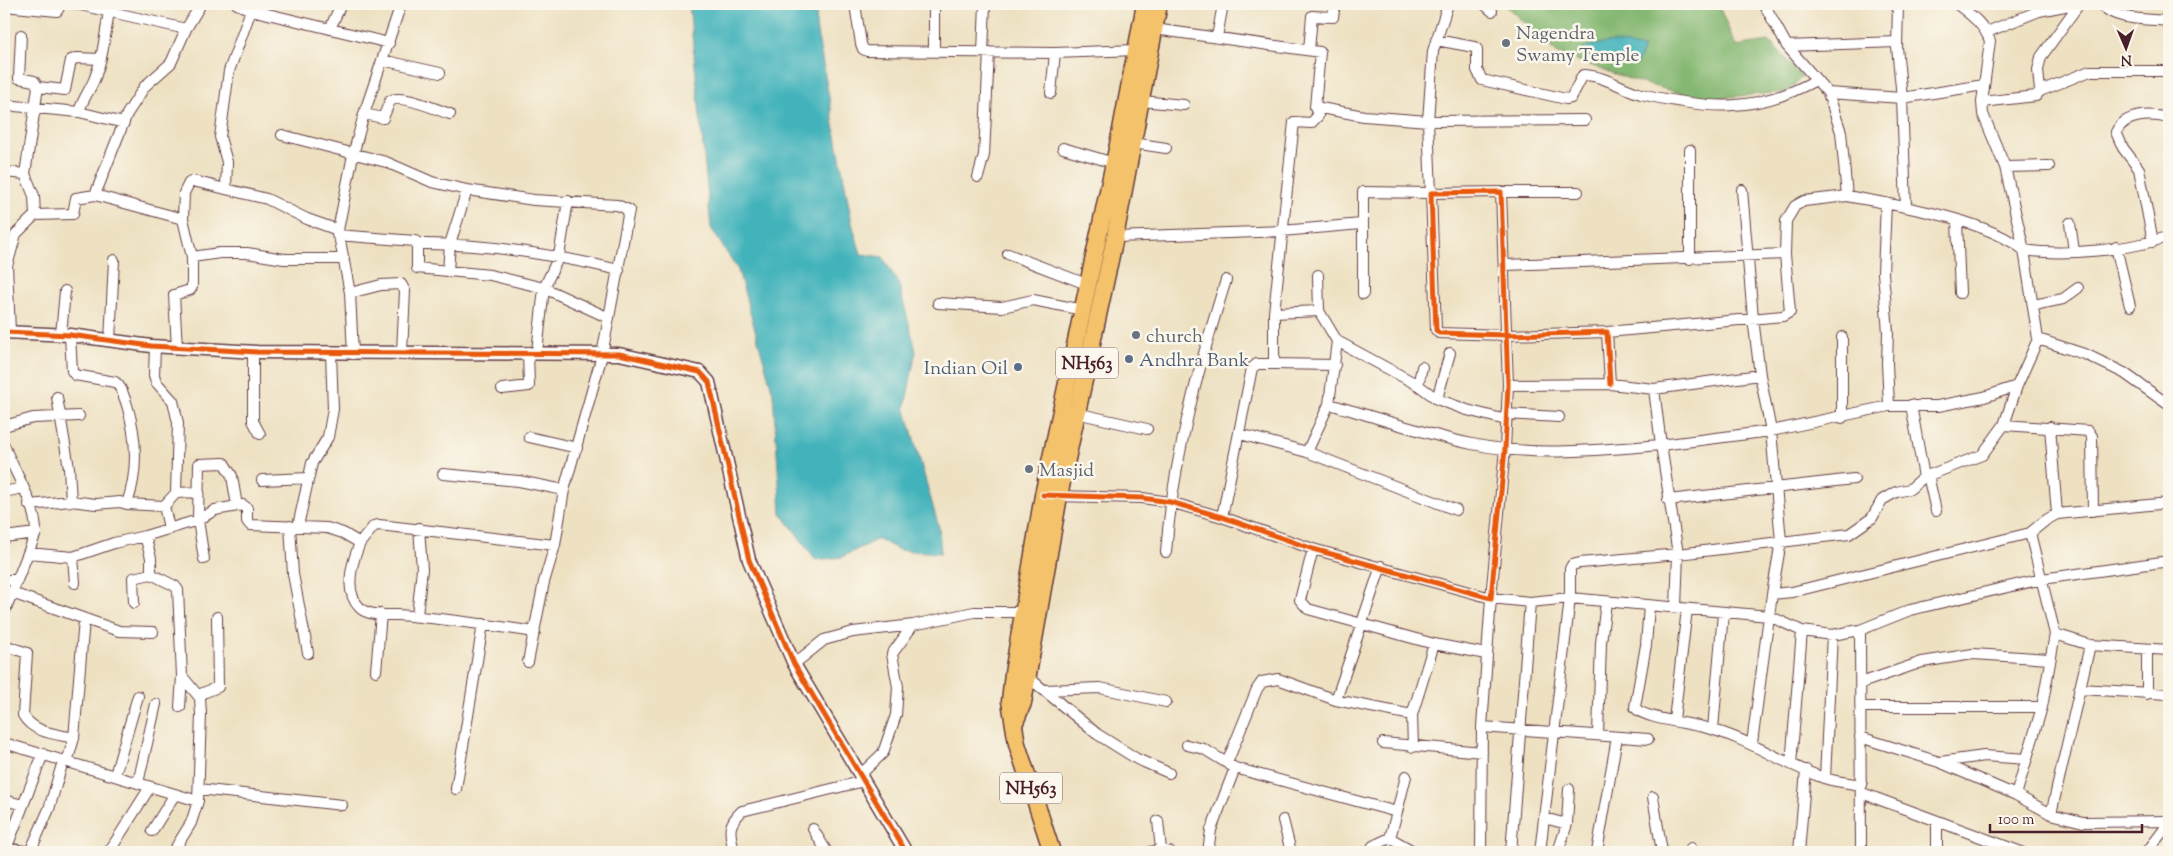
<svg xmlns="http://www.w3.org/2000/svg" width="2173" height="856" font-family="'Sorts Mill Goudy',serif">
	<rect width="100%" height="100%" fill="#fbf7ec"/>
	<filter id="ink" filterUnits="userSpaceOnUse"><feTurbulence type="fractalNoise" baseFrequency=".02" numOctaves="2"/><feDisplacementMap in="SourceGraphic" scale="10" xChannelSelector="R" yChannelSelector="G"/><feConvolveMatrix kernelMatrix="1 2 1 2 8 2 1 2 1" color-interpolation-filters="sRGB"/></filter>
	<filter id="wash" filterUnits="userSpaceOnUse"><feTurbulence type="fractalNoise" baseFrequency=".0096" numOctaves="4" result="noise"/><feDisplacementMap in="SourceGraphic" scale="20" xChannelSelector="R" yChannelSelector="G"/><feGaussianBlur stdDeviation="1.12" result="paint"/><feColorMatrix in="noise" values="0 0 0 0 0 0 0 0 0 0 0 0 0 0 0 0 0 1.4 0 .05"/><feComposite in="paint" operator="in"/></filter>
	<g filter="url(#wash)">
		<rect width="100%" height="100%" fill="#eee1c2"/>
		<!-- forest -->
		<path fill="#85b872" stroke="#686c4e" d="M1504,4H1718L1736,46L1769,41L1802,77L1786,92L1704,99L1638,82L1558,54Z"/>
		<!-- water -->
		<path fill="#43b3bb" stroke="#466973" d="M689,4H817L816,26L852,223L861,254L883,257L899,285L916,351L905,407L939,528L941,553L899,550L878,539L842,557L816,560L781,513L773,393L738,270L711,228Z
			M1613,42L1644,48L1637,64L1630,65L1618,62L1582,50L1588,46Z"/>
	</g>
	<g filter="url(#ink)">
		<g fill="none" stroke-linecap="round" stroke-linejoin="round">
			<defs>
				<path id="minor" d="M76,4L186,29
					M237,4L251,10L389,43
					M855,4L861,44L863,49L867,51L1055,53L1136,50
					M985,4L983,52H989
					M1484,4L1492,11
					M1764,4L1787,46L1828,93L1841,132L1847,196C1899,206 1982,218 2024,250L2038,339L2087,355L2124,373L2169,405
					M1898,4L1897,47L1902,98L1906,207
					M1957,4C1971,15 1984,24 1990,41L1982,102L2036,96L2040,91L2090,71H2169
					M2038,4L2039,11L2075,4
					M2101,4C2114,21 2149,19 2169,21
					M4,6L57,11L61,4
					M109,11C105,35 103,58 94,80C89,92 82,100 79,112L124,123
					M330,29L341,4
					M1154,29L1320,52L1315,107L1364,116L1428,121L1585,120
					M1987,32L2039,11
					M21,35L19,78L34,81L38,87
					M1217,37L1223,4
					M1436,40L1474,47L1477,49V70L1482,80L1566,99L1571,98L1583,75C1603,75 1623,89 1641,94C1707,109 1755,114 1816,80
					M1787,46L1897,42
					M1309,50L1312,16L1333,17L1335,4
					M934,51V4
					M382,60L440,73
					M2040,91L2038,70L2041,57L2079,4
					M1051,93L1055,53
					M1828,93L1902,98L1984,85
					M1141,101L1184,105
					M1982,102L1983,114L2005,167L2024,250C2062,256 2133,250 2169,236
					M4,105L79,112
					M1315,107L1318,116L1311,123L1294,122L1274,313V364L1335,365
					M364,114L383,118L390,101C401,93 437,110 450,114
					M282,135L386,162L432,182L467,190L534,200L617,205L629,210L602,355L564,490L555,545L544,582L528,662
					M1133,143L1166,148
					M1063,148L1114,163
					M2005,167L2049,166
					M4,172L25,174L34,196L35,215L16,234L7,266L10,331
					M25,174L38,87L65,90L71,60L77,58L101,59
					M978,177L984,155L989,52
					M226,189L227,162L220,137L229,71L251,10
					M1742,190L1753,318L1760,375L1771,431L1781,541L1772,594
					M1501,192H1578
					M95,195L183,219
					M1886,203L1883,273L1888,332L1887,363L1889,406
					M35,215L73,214L76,198L95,195L127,114L145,86L171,63L186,29L201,4
					M1957,221L1960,293
					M2070,223L2074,251
					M337,235L415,241L417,242V268L490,275L544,288L609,318
					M1115,237L1282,231L1361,224
					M2153,242L2139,169L2123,148L2116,132C2125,113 2151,114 2169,118
					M417,244C486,243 552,254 619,270
					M2116,247L2130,306
					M1008,254L1089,285
					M192,257L220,253H247L284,259H344
					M1690,259V150
					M1505,265L1785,254
					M448,271L450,244L467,190
					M1318,275L1319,311L1337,341
					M350,293L381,285L401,284L405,291L402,352
					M1363,294V192L1431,193L1428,121L1433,51L1448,4
					M938,303L1002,307L1033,300L1083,310
					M2034,305L2063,299L2078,288
					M1274,313L1319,311
					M1607,332L1783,316L1790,312L1785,254L1786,221L1795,206L1804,201L1847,196
					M61,335L65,291
					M110,341L114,260
					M155,346L154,375L156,382L173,401L178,423L176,493
					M177,348L174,295L190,290L192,287V257L183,219L184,193L189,183L193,181L267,199L307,219L338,230
					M253,352V421L260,434
					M537,352L544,288L559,256L568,201
					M353,354L350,293L338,230L353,155L364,114L401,4
					M1418,385L1422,367
					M1508,385L1610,384L1654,389L1760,375
					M502,389L529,386L528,352
					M1654,389L1661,445L1771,431L1889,406H1938L1984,397L2017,386L2038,339
					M57,397L69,468L71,501
					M1437,399L1450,353
					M1329,404L1337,341L1418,385L1437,399L1467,410L1506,420
					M1911,405L1924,477
					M1076,413L1147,429
					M1506,414L1559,417
					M1842,418V337
					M2004,425L2088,431L2092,436L2093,511
					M4,426L33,418L79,416
					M2050,427L2057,514
					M1240,434L1307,452L1456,510
					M529,437L577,448
					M4,445C14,473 36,502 36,533L4,613
					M1307,452L1329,404C1376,417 1424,434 1472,444C1534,457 1599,450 1661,445L1678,554L1676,607
					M443,474L519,481L564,490
					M1928,475L1936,511
					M262,480L308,478
					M4,492L23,488
					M1054,496L1142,498L1170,502L1222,517L1313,549L1491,598L1505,449L1508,385L1501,192L1431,193L1436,330L1439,333L1506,335L1607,332L1610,384
					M1668,500L1854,479
					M127,504L164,506L169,528
					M29,505L71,501L96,504L120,502L127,504C138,472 137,438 127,405C124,397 122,387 115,382L75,375L72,371L70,335
					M164,506L176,493L199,492
					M1222,517L1252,368L1257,364H1274
					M290,526L293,574L308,653
					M298,526L312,463L328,437L333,409L331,353
					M145,536L198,520L215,510L243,505L247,508V521L250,525L327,528L343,533L360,543L374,526L379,525L555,545
					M4,537L36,533
					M360,543C352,562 343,591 360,608C368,616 387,615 397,615C443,618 489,625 535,632
					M1313,549L1300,600L1308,609L1434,644L1486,654
					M1166,552C1173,459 1198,369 1226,280
					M28,553L73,557L114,543L145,536L151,558V574L175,586L178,590L182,676L200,698L201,714L198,801L191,823L173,852
					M73,557L75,583
					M204,559L198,520L199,464L224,463L232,476L237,506
					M4,580H17
					M12,593L119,631L153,632
					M134,603L133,578L151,574
					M1649,606L1646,645L1635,707C1640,718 1689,723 1703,727C1749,738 1782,764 1824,778C1836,782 1850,783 1862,785
					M417,616L422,569L419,528
					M1860,630L1910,610L2042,579L2169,561
					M2055,634L2090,645L2169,650
					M4,645L27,653L23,715C33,733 56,734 74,738
					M2147,650V694
					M794,664L824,640L853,632L913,625L974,612H1022
					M376,671L381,614
					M1028,677L1097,734L1137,759L1169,773
					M1861,683L1922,662L1973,654L2050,659
					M2079,689L2169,694
					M1045,690L1100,688L1166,702
					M200,698L203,693L218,687L217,617
					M1336,700L1381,566
					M180,707L182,676
					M1861,707H2042
					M1412,715L1434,644
					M1674,720L1687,609
					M1482,727L1648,739
					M1713,729L1723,613
					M1598,734L1601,643L1606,602
					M1860,737L1939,762L2016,795L2051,814L2083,822L2169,821
					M4,743L198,801
					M1383,743L1482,752
					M1752,743L1772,594L1792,592L2030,533L2046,520L2057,514L2169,503
					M1187,745L1204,749L1235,768L1397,812L1390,838L1415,852
					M67,762L74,738L84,620
					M1940,762L1984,756L2027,759
					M1227,763L1257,689L1262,682L1278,679L1336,700L1412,715L1413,747
					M1791,764L1802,631
					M115,775L138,696
					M860,775L883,753L896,715L898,687L892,654L913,625
					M1825,778L1832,635
					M138,783L156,704
					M199,789L342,805
					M456,789L483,624
					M1862,793L2021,852
					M2016,795L2042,707L2055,634L2030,533
					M1653,797L1662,852
					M4,800L23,805
					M1397,812L1406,776
					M2051,814L2090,645
					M1544,818L1567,824
					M1283,820L1291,852
					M1158,821L1161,850
					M1937,822V852
					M813,829L827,852
					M152,831L175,794
					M4,848L32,852
					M5,852L43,754
					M30,852L49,809L63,761
					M109,852L150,787
					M734,852C730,833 726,826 742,811L864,781
					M1150,852L1161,850L1170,852
					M1208,852L1211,830L1235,768
					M1370,852L1373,846L1390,838
					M1481,852L1482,727L1491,598L1530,602L1570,598L1769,616L1802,631L1832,635L1860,630L1861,852
					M1511,852L1530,602
					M1540,852L1570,598V569L1572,565L1580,563L1678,554L1849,534L1872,518L1882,500L1896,492L1910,489L1924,477L1982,455L2004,425L2017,386
					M1558,852L1567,824L1569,789
					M1597,852L1617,737
					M1691,852V848
					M1799,852L1806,770
					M2147,852L2169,823"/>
				<path id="tertiary" d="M4,332L70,335L151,346L257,352L619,354L700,372L709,382L749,560L794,664L906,852"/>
				<path id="trunk" d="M1015,722L1023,703L1059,496L1115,237L1159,4
					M1052,852L1017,744L1010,701L1013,673L1043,495L1120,135L1145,4"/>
			</defs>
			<!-- minor casing -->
			<use href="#minor" stroke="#633c42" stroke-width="12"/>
			<!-- tertiary casing -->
			<use href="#tertiary" stroke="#633c42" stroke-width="15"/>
			<!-- trunk casing -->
			<use href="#trunk" stroke="#633c42" stroke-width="19"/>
			<!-- minor -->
			<use href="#minor" stroke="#fff" stroke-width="10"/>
			<!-- tertiary -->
			<use href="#tertiary" stroke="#fff" stroke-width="12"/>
			<!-- trunk -->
			<use href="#trunk" stroke="#f3c26a" stroke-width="16"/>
			<defs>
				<path id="cycleway" d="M4,332L70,335L151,346L257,352L619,354L700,372L709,382L749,560L794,664L906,852
					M1043,495L1142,498L1170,502L1222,517L1313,549L1491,598L1505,449L1508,385L1501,192L1431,193L1436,330L1439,333L1506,335L1607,332L1610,384"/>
			</defs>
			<!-- cycleway casing -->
			<use href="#cycleway" stroke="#fbf7ec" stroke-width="8"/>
			<!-- cycleway -->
			<use href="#cycleway" stroke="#e8590c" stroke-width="5"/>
		</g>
	</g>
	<!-- markers -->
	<g fill="#6b7280" stroke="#fbf7ec" stroke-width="2">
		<circle cx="1506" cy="43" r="5"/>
		<circle cx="1136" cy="335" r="5"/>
		<circle cx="1029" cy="469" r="5"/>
	</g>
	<g fill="#5c6f8a" stroke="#fbf7ec" stroke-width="2">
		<circle cx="1129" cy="359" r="5"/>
		<circle cx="1018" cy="367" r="5"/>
	</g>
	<g text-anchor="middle" stroke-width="5" stroke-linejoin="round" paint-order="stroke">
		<!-- shield labels -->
		<g fill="#fbf7ec" stroke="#7f6065" stroke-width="1">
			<rect x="1056" y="347.5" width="62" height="31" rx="4"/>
			<rect x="1000" y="772.5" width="62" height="31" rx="4"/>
		</g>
		<g font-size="18" font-weight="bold" fill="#4a1f2b">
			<text x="1087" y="369">NH563</text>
			<text x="1031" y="794">NH563</text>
		</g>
		<!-- worship labels -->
		<g font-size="19" fill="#5b616d" stroke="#fbf7ec" text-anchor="start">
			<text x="1516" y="39">Nagendra<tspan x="1516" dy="22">Swamy Temple</tspan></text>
			<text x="1146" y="342">church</text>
			<text x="1039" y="476">Masjid</text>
		</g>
		<!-- service labels -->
		<g font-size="19" fill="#4e5e75" stroke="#fbf7ec" text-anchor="start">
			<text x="1139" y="366">Andhra Bank</text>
			<text x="1008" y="374" text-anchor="end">Indian Oil</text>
		</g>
	</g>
	<!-- margin -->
	<rect width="2173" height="856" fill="none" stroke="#fbf7ec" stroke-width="20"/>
	<!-- north arrow -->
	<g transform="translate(2126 48) rotate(178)" stroke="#fbf7ec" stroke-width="4" paint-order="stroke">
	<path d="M0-4L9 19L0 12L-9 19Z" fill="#4a1f2b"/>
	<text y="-8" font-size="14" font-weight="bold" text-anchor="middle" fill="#4a1f2b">N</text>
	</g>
	<!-- scale -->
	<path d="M1990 824v8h152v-8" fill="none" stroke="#4a1f2b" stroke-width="2.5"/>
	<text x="1998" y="824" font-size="15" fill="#4a1f2b" stroke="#fbf7ec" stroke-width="4" paint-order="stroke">100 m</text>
</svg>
